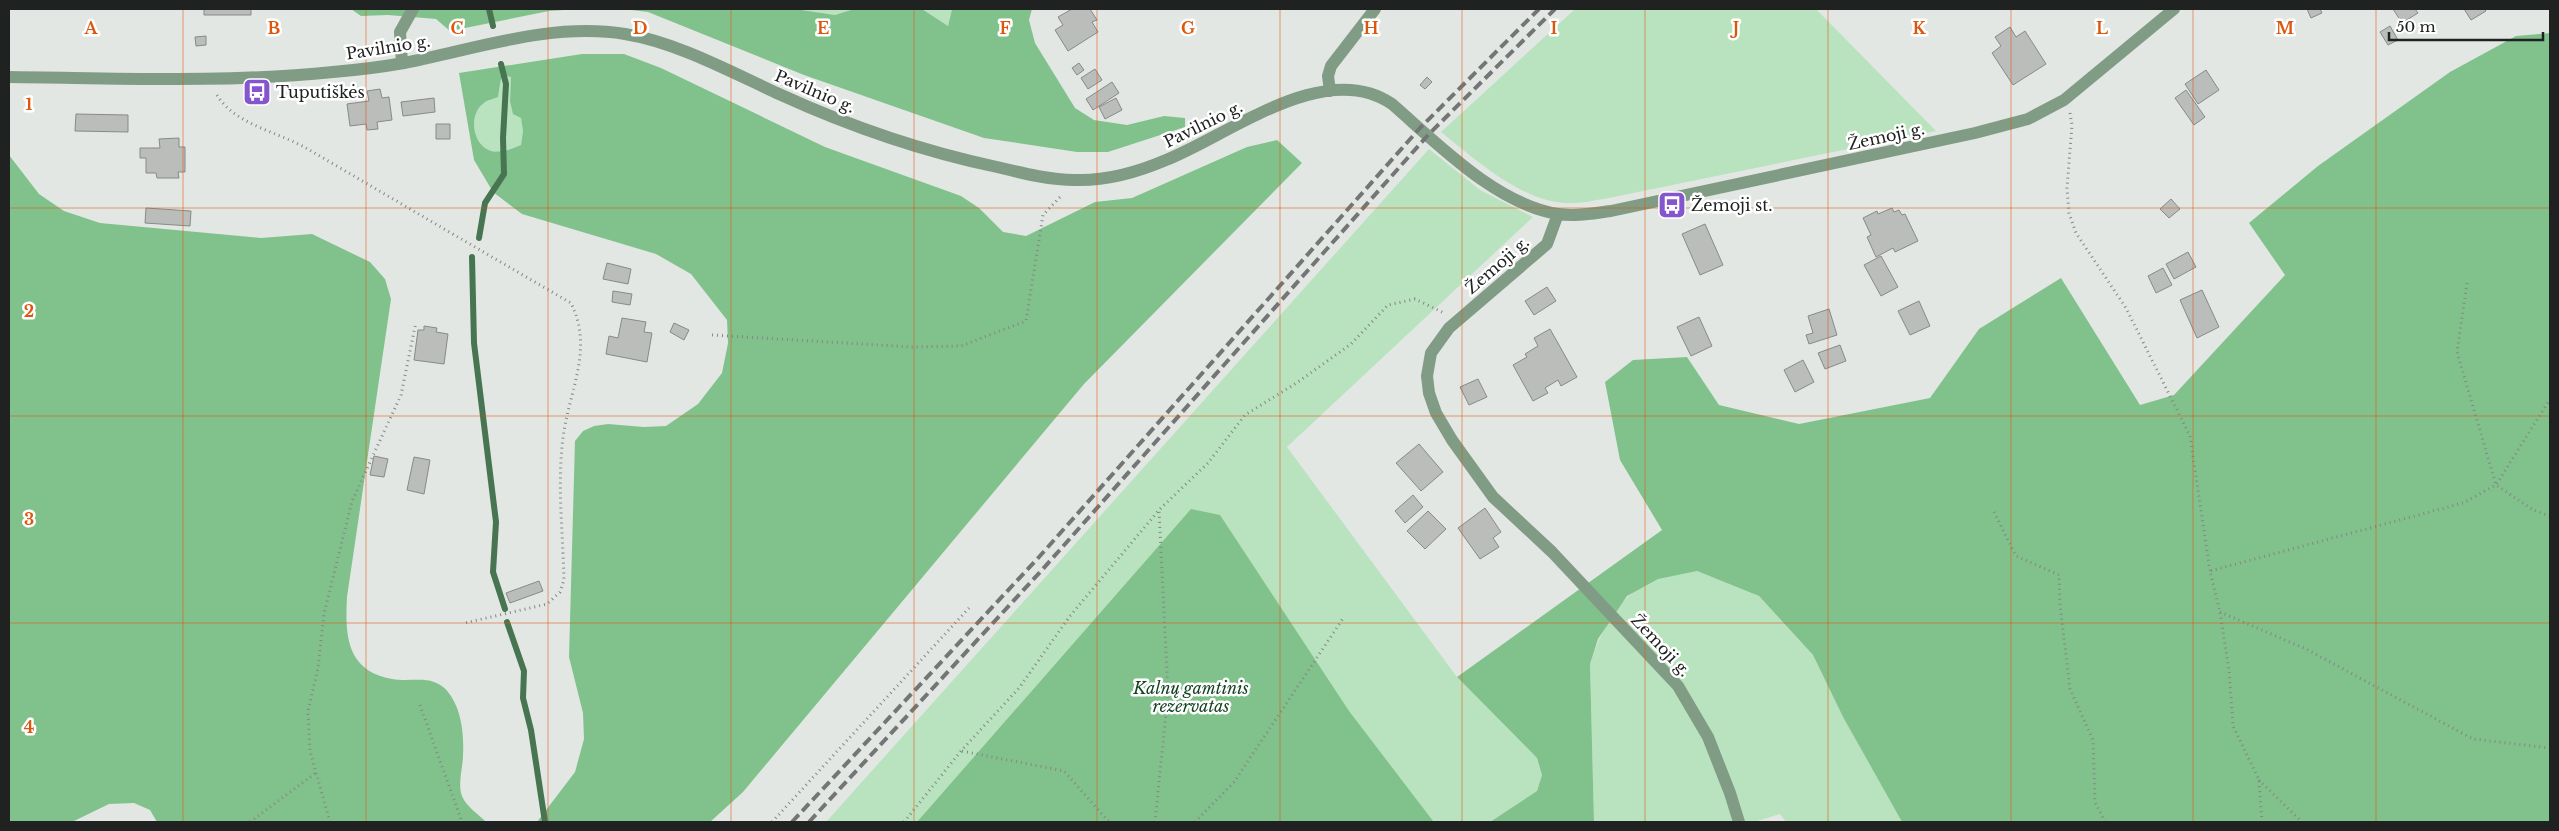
<svg xmlns="http://www.w3.org/2000/svg" width="2559" height="831" font-family="'Libre Baskerville',serif">
	<rect width="100%" height="100%" fill="#e3e7e4"/>
	<!-- green -->
	<path fill="#b9e3bf" d="M795,9H854L835,15Z
		M922,9H952L948,26Z
		M1575,9H1816L1936,131L1604,199C1594,200 1584,203 1574,203C1526,206 1476,160 1441,132Z
		M505,76L511,77L510,101L521,118L523,131L521,145C511,149 501,153 491,151C472,145 468,114 484,103C487,100 494,99 498,97L501,79Z
		M1429,149L1480,190L1533,217L1287,447L1457,677L1537,758L1542,775L1537,791L1490,822H826Z
		M1697,571L1759,596L1813,655L1843,717L1902,822H1786L1780,814L1754,822H1594L1590,664C1601,629 1621,591 1658,578C1671,575 1684,573 1697,571Z"/>
	<!-- forest -->
	<path fill="#81c28c" fill-rule="evenodd" d="M351,9H580L549,11L450,31L436,19L388,15L361,16Z
		M623,9H795L835,15L854,9H922L948,26L952,9H1032L1029,20L1035,43L1075,108L1094,120L1127,125L1164,116L1185,118V127L1108,152H1077L984,138L804,75L648,12Z
		M2550,33V822H1902L1843,717L1813,655L1759,596L1697,571L1658,579L1627,596L1598,639L1590,664L1594,822H1490L1537,791L1542,775L1537,758L1457,677L1662,530L1620,460L1605,382L1633,360L1687,357L1719,405L1799,424L1930,398L1979,329L2061,278L2140,405L2174,395L2285,275L2249,223L2318,166L2450,72L2516,36Z
		M582,54H624L661,68L825,147L961,196L979,208L1003,232L1026,236L1095,202L1132,198L1247,147L1277,140L1302,163L1084,384L743,792L710,822H537L575,772L584,739L583,713L569,657L575,441L583,431L594,426L608,424L644,427L666,426L698,404L722,373L728,343L727,320L691,274L656,254L522,214L493,192L474,160L459,73ZM505,76L511,77L510,101L513,114L521,118L523,131L521,145C512,149 501,153 491,151C472,145 468,114 484,103C487,100 494,99 498,97L501,79Z
		M9,155L39,194L64,211L100,223L261,238L312,234L370,262L385,279L391,299L347,597C345,635 346,671 392,679C414,683 435,672 451,696C462,713 464,736 463,755C463,769 456,788 464,800C469,808 479,815 486,822H157L150,810L134,803L109,804L72,822H9Z
		M1191,509L1220,515L1349,711L1433,821L1438,822H917Z"/>
	<g fill="none" stroke-linecap="round" stroke-linejoin="round">
		<!-- stream -->
		<path stroke="#487551" stroke-width="6" d="M489,9L493,26
			M479,238L485,203L504,174L503,138L506,84L501,64
			M472,257L474,343L496,522L493,572L505,609
			M507,622L524,671L523,698L531,730L545,822"/>
	</g>
	<!-- building -->
	<path fill="#babdba" stroke="#878b88" d="M204,9H251V15H204Z
		M1072,9H1090L1097,20L1092,22L1098,32L1068,51L1055,30L1063,25L1058,17Z
		M2307,9H2320L2322,13L2311,18Z
		M2393,9H2415L2418,13L2402,23Z
		M2464,9H2484L2486,11L2471,20Z
		M2390,26L2398,40L2388,45L2380,32Z
		M2010,27L2016,37L2025,31L2046,64L2013,85L1992,53L2001,46L1995,37Z
		M206,36V45L196,46L195,37Z
		M1079,63L1084,70L1077,75L1072,68Z
		M1095,69L1102,80L1088,89L1081,78Z
		M2206,70L2219,90L2198,104L2185,84Z
		M1427,77L1432,82L1425,89L1420,85Z
		M1112,82L1119,93L1093,110L1086,99Z
		M380,89L382,98L389,97L392,120L377,122L378,129L367,130L366,124L350,126L347,104L369,101L367,91Z
		M2186,90L2205,117L2194,125L2175,98Z
		M434,98L435,112L403,116L401,102Z
		M1116,98L1122,110L1105,119L1099,107Z
		M76,114L128,115V132L75,131Z
		M436,124H450V139H436Z
		M179,138V147H185V172H178L179,178H157L156,173H146V158H140V148H160L159,139Z
		M2171,199L2180,209L2169,218L2160,209Z
		M146,208L191,211L190,226L145,223Z
		M1892,208L1894,212L1899,210L1902,215L1905,214L1918,241L1895,252L1893,248L1876,257L1867,237L1871,235L1863,218L1877,211L1878,214Z
		M1705,224L1723,265L1700,275L1682,234Z
		M2188,252L2196,267L2174,279L2166,264Z
		M1881,256L1898,287L1881,296L1864,265Z
		M607,263L631,269L628,284L603,279Z
		M2163,268L2172,285L2156,293L2148,276Z
		M1547,287L1556,301L1534,315L1525,301Z
		M2202,290L2219,327L2197,338L2180,300Z
		M613,291L632,294L630,305L612,302Z
		M1919,301L1930,326L1910,335L1898,311Z
		M1829,309L1837,335L1809,344L1806,335L1813,333L1808,316Z
		M1699,317L1712,346L1691,356L1677,327Z
		M622,318L646,322L644,332L652,333L647,362L606,354L609,336L618,338Z
		M674,323L689,330L684,340L670,332Z
		M424,326L437,328L436,332L448,334L444,364L414,360L418,330H424Z
		M1550,329L1577,377L1561,386L1558,380L1545,388L1548,393L1533,401L1513,365L1527,357L1525,354L1538,346L1534,338Z
		M1840,345L1846,361L1825,369L1818,353Z
		M1803,360L1814,382L1795,392L1784,370Z
		M1478,379L1487,397L1469,405L1460,387Z
		M1419,444L1443,472L1421,491L1396,463Z
		M374,456L388,459L384,477L370,475Z
		M414,457L430,460L424,494L407,490Z
		M1413,495L1423,507L1405,523L1395,511Z
		M1485,508L1501,532L1493,538L1499,547L1480,559L1458,528Z
		M1428,511L1446,529L1425,549L1407,531Z
		M539,581L543,591L510,603L506,593Z"/>
	<g fill="none" stroke-linecap="round" stroke-linejoin="round">
		<!-- path -->
		<path stroke="#848785" stroke-width="3" stroke-dasharray="1 4" stroke-linecap="butt" d="M217,95C234,124 278,132 306,148C395,200 483,252 571,303C594,350 569,390 563,438C557,484 563,534 564,580L560,592L547,604L465,623
			M2070,113L2072,125L2067,188L2069,213L2076,233L2126,308L2190,436L2210,571
			M2467,283L2457,352L2496,485L2533,510L2550,516
			M712,335L912,347L961,346L1026,321L1043,215L1062,195
			M1994,512L2016,556L2059,575L2060,605L2070,689L2093,740L2095,802L2105,822
			M2220,612L2306,649L2473,739L2550,748
			M420,705L462,822
			M962,751L1064,771L1109,822
			M2259,780L2302,822
			M250,822L317,772
			M330,822L310,751L308,711L318,668L324,614L352,501L401,395L416,322
			M772,822L969,608
			M904,822L961,751L1019,688L1070,616L1159,510L1208,463L1245,415L1298,382L1351,344L1388,305L1415,299L1444,313
			M1155,822L1168,693L1159,510
			M1195,822L1234,782L1344,617
			M2262,822L2259,780L2233,726L2229,670L2220,612L2210,571L2463,503L2496,485L2550,399"/>
		<!-- minor -->
		<path stroke="#819c84" stroke-width="12" d="M402,63L400,32L413,9
			M9,77C117,78 225,83 333,72C357,70 381,67 404,63C476,49 551,22 625,34C676,42 731,72 779,94C849,126 921,151 997,167C1022,173 1049,180 1075,180C1105,181 1138,172 1166,160C1229,135 1325,58 1392,104C1438,144 1496,204 1558,214C1576,217 1594,213 1611,211L1975,133L2028,119L2064,100L2174,9
			M1330,91L1328,76L1331,66L1375,9
			M1558,214L1547,244L1449,328L1431,353L1427,376L1429,393L1436,413L1452,440L1493,497L1552,552L1678,686L1708,737L1730,793L1739,822"/>
		<!-- rail -->
		<path stroke="#737674" stroke-width="4" stroke-dasharray="10 5" stroke-linecap="butt" d="M792,822L1039,557L1420,128L1539,9
			M809,822L1042,570L1428,135L1555,9"/>
	</g>
	<!-- grid -->
	<path fill="none" stroke="#de560d" stroke-width="1" stroke-opacity="0.55" d="M183,9V822M366,9V822M548,9V822M731,9V822M914,9V822M1097,9V822M1280,9V822M1462,9V822M1645,9V822M1828,9V822M2011,9V822M2193,9V822M2376,9V822M9,208H2550M9,416H2550M9,623H2550"/>
	<!-- icons -->
	<defs>
		<symbol id="bus-square" viewBox="-11 -11 22 22"><rect x="-9" y="-9" width="18" height="18" rx="4" fill="#8555cd" stroke="#fff"/><path d="M-5-6H5V4H4V6H2V4H-2V6H-4V4H-5ZM-3.5-4V0h7V-4ZM-3.5 1.2v1.5H-2V1.2ZM2 1.2v1.5H3.5V1.2Z" fill="#fff"/></symbol>
	</defs>
	<g fill-rule="evenodd">
		<use href="#bus-square" x="241" y="76" width="32" height="32"/>
		<use href="#bus-square" x="1656" y="189" width="32" height="32"/>
	</g>
	<g text-anchor="middle" stroke-width="5" stroke-linejoin="round" paint-order="stroke">
		<!-- street labels -->
		<g font-size="16" fill="#202221" stroke="#fff">
			<text transform="translate(388 47) rotate(-9)" y="6">Pavilnio g.</text>
			<text transform="translate(815 91) rotate(23)" y="6">Pavilnio g.</text>
			<text transform="translate(1203 124) rotate(-26)" y="6">Pavilnio g.</text>
			<text transform="translate(1886 136) rotate(-12)" y="6">Žemoji g.</text>
			<text transform="translate(1497 265) rotate(-41)" y="6">Žemoji g.</text>
			<text transform="translate(1661 645) rotate(47)" y="6">Žemoji g.</text>
		</g>
		<!-- poi labels -->
		<g font-size="16" fill="#202221" stroke="#fff" text-anchor="start">
			<text x="276" y="98">Tuputiškės</text>
			<text x="1691" y="211">Žemoji st.</text>
		</g>
		<!-- park labels -->
		<g font-size="16" font-style="italic" fill="#144320" stroke="#fff">
			<text x="1191" y="694">Kalnų gamtinis<tspan x="1191" dy="18">rezervatas</tspan></text>
		</g>
	</g>
	<g font-size="16" text-anchor="middle" font-weight="bold" fill="#de560d" stroke="#fff" stroke-width="5" stroke-linejoin="round" paint-order="stroke">
		<text x="91" y="34">A</text>
		<text x="274" y="34">B</text>
		<text x="457" y="34">C</text>
		<text x="640" y="34">D</text>
		<text x="823" y="34">E</text>
		<text x="1005" y="34">F</text>
		<text x="1188" y="34">G</text>
		<text x="1371" y="34">H</text>
		<text x="1554" y="34">I</text>
		<text x="1736" y="34">J</text>
		<text x="1919" y="34">K</text>
		<text x="2102" y="34">L</text>
		<text x="2285" y="34">M</text>
		<text x="29" y="110">1</text>
		<text x="29" y="317">2</text>
		<text x="29" y="525">3</text>
		<text x="29" y="733">4</text>
	</g>
	<!-- border -->
	<rect width="2559" height="831" fill="none" stroke="#202221" stroke-width="20"/>
	<!-- scale -->
	<path d="M2389 32v8h154v-8" fill="none" stroke="#202221" stroke-width="2.5"/>
	<text x="2396" y="32" font-size="15" fill="#202221" stroke="#ffffff" stroke-width="4" paint-order="stroke">50 m</text>
</svg>
